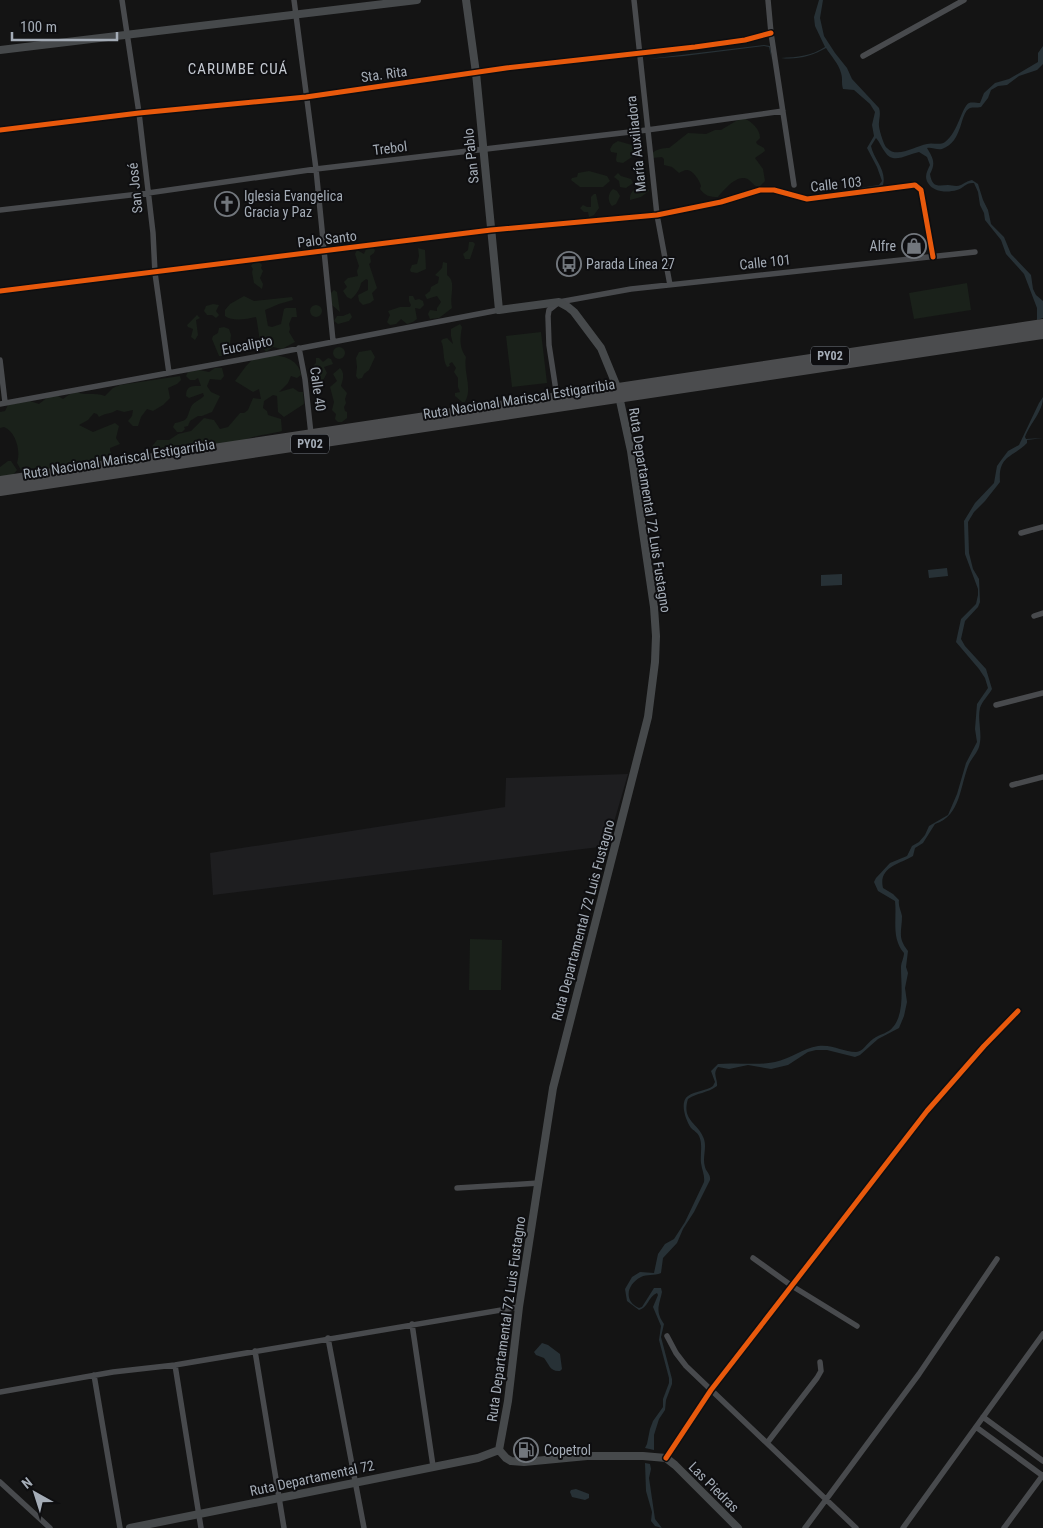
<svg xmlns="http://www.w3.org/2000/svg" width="1043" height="1528" font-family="'Roboto Condensed',sans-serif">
	<rect width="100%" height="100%" fill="#141414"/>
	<!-- built -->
	<path fill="#1e1e20" d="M628,774L607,846L213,895L210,853L505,807L506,778Z"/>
	<!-- green -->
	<path fill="#1a211a" d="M744,118C752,122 760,129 760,138L756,142L757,144L764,148L765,151L755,158L763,169L765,181L759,187C754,186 754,184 749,180C738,172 724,190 718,197C710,197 705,196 700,189L701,186C700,181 693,170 687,170C684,170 681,172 679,173L672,167L664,165V159L662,157L652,158V153C657,149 663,148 669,148L688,133L706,134L715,130H721L736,121Z
		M618,141L632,145L635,150V155L623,163L617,162L616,160L617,153L611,152L610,149L613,144Z
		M589,171L607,176L610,181L603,187H580L571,180L572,178L577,177L578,173Z
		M618,173L621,176L631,179L633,183L626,188L620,187L619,181L614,177Z
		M643,185L646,186L649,191L641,197L630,200C629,191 637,187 643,185Z
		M613,189L617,191L620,196L616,204L612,206C607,201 608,193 613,189Z
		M594,194H596L599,208L594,215L589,217L588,212H584L580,208L583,205L587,207H591V197Z
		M469,242H473L475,244L470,259H465L463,254L468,250Z
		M418,248L425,250L426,269L417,273L411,272L410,270L412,265L417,264L419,256Z
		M366,249L373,248L375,250L374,253L370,256L371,262L369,264L377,288L372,293L374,300L370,303L363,305L359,301L358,295L368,290V280L366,279L361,283C360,289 356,295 351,299L347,297L343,291L347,287L344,282L348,278L358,276L357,271L359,266L355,254L357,250L364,254Z
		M443,262L447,263V275C457,282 449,295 452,308L439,318L430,319L428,314L430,310L437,311V308L441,302L437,296L427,299L425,295L430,291L431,287L438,283L439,277L435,275L442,268Z
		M253,263H260L262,265L261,268L263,271L260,278L263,284L262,289L254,283L252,272L253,269L251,266Z
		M967,283L971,310L914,319L909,293Z
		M334,290L337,292L340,312L332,305L330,294Z
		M244,296L254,301L292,297L293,300L279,304L265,310L268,326L272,327L281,324L284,309L286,308H296L297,317H292L289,324L290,329L289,332L295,342L282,349L273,347L266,352C258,343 259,329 256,317C247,319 233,322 225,316V310L230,304Z
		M409,296H413L415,300L419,299L423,301L424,305L420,309L415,308L417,319L413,322L407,324L401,319L396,324L390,325L387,322L390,315L388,311L400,307H410L411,305L409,301Z
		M213,304L219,305L216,311L219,315L216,318L212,315H207L204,311L206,306Z
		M310 311a6 6 0 1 1 12 0a6 6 0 1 1-12 0Z
		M350,313L352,317L349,321L338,324L334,321L337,316H343Z
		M197,315L200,318L196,320L198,335L195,340L191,337L193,329L188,327L187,325Z
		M460,324L462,327C460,339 459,347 466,357C463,372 473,388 465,402H462L455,396V393L460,392L458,387V378L454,372L456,368L452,362L449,364L450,366L447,367C442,359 445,348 441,341L443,339L447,338L453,344L451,336V329Z
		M224,327L229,329L231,335L230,344L236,355L228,354L225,356H219L212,339L213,336L218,333L219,328Z
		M541,332L547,383L512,387L506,336Z
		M333 353a6 6 0 1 1 12 0a6 6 0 1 1-12 0Z
		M371,350L375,357L369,370L364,374L362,378L358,379L356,376L357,367L356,358L359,352Z
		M272,355C285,356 299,360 301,375L297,378L291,376L288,383L279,392L293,388L299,392H303L304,404L284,417L278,412L277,396L273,395L264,401L263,408L267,411L268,415L281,419L282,431C272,434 247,436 242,442L173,452L167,450L161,453L150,449L157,440H169L178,434L191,431L204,418L214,420L220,429L228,427L240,413H244L248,410L253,398L261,399L259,389L253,392L235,381L246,366L255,357Z
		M316,358H319L323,362L328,358L331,359L333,364L324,367L327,373L321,384C316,381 312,372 313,366L316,363Z
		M215,368H222L224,376L221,380L210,379L207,386L211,392L220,396L212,412L202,416H198L190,421L188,426L184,427L185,429L182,432H177L173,427L175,423C190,420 186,418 191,407C193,402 200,400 204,396L203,393L189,398L186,396C186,385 193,386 201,386L198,378L195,380H190L186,376L188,372L199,370L209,372Z
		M340,368C345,373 343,379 341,386L347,393L345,399L346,403L344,407L345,411L347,412V418L342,422H338L335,419L336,414L332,410L334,402L330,387L337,381L333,374Z
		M180,376L181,380L177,384L168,388L170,398L163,405L153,411L147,409L141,417L138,426H133L128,421L132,416L133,410L124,412L117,410C111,414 105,413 99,417L97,414L94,413L88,420L79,425L93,432L115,423L119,426L116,438L120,444L110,448V451L116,460L34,473L21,470L17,463C21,451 16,432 4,427L0,428V412L5,411L8,405L30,401L39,404L48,397L58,396L63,399L70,394L77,392C85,396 94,392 105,396L113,388L120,385Z
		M8,461H11L17,470L13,475L0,479V467Z
		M470,939L502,940L501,990H469Z"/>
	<!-- water -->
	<path fill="#273136" d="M819,0H823L820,18L824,36L835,53L847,68L852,79L879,108C881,114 879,118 879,123C878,127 884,146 887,148C897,159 915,146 927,144C933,142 939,146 945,142C958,133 962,106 969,103C972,102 977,103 980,103L984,93L995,83L1009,79L1038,62V53L1043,46V64L1037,70L1019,76L1007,85L998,86L991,90L988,98L981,107C977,108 973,107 970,108C959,113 964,141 942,149C936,150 932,147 927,148C933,158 936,163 930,174C932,187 937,186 948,185C952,185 956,187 961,185C965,183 967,181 972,180L978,184L983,200L988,210L991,224L1004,237L1011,254L1031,275L1033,289L1036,295L1043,301V318L1037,320V308L1024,274L1006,254L1001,240L985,220L984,213L980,205L978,192L974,183C966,182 964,188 957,190C947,193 933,192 928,183C924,177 927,171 930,165L927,157L919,152C908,154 893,165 885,152C881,147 880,142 876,138L871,146C874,160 887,170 883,185L879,187L834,193V192L879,185L882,181L877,167L867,148L874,136L872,125L875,112L870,104L854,90L843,89C841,83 843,79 841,73C839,64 831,56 826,48C812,56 797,60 781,58C798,57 811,56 825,47L815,26L814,17Z
		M764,45L770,46L772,60L769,47L764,46L684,56L648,59Z
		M1043,397C1043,412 1030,423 1025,437L1026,439L1043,438L1027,440V443C1012,458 998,455 1000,482L985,501L974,512L968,522L969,553L973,569L979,579L980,602L978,607L965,621L961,639L965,646L986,669L992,689C989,695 982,701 980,708C977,720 983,734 979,747C977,753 972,758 969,764C960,785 961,816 935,824L923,843L915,848L913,856C900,864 878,867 883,888L893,894L899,900C898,906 901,910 902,916C902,932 897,937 908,951L906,967L908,973L905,988L907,1002L904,1016L899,1028L878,1039L860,1055L855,1057L827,1050H816L808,1052L788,1065L771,1069L748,1065L729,1069L718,1067C712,1074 718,1079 717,1086C708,1093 696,1093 688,1099C681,1121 699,1123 704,1139C707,1148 702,1158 705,1167C706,1172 711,1174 710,1180L694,1212L683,1229L677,1243L663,1258L661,1273C654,1276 647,1274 641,1277C627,1284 623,1301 639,1308L642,1307L654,1288H661L662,1292C659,1306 655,1311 664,1324L661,1337L672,1379V1384L666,1400L665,1410L659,1419L654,1435V1450L645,1448L647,1444L650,1429L653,1421L663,1407V1399L669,1383V1378L659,1340L661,1326L653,1307L658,1295L657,1293C648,1297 648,1308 639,1310L627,1301L625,1289L632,1277L640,1272L654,1273L658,1254L665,1244L674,1239L685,1222L704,1182C705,1176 702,1170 701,1163C700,1155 703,1144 699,1136C698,1133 693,1130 691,1128C686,1121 679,1102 688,1096C695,1091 706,1091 713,1086L715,1082L711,1071L718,1064C737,1062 757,1066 775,1062C790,1059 803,1048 818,1046C833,1044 843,1052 856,1052C863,1052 867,1043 873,1039C880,1034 889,1033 893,1027C905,1014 901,984 901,968C901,962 904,958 904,953C891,938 897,919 895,901L878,891L874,882L876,878L890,863L907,856L912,846L919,842L925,835L929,826L948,815L957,794L966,763L977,742L975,729L977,704L988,688L985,678L979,669L956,642L961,619L976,604L978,595V589L965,554L964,521L975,503L994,483L997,466L1002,459L1008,451L1019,445L1039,403Z
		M947,568L948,576L929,578L928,570Z
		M842,574V585L821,586V575Z
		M542,1343L548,1345L560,1354L562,1369L560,1371C550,1372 549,1364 544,1358L536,1355L534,1352Z
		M645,1463L650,1464L651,1469L649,1478L655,1519L662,1528L655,1526L651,1521L652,1512L646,1491Z
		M576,1489L589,1494V1498L585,1500L572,1497L570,1492L571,1490Z"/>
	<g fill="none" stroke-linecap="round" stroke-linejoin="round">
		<!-- street -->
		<path stroke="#484a4d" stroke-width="5.5" d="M122,0L139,113L153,233L155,273L169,373
			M294,0L316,169L333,341
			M634,0L657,215L670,285
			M768,0L771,33L794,185
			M863,56L964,0
			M0,130L139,113L306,97L506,68L695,47L745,40L771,33
			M0,210L148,193L316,169L647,130L783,111
			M0,291L491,230L657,215L721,202L760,190H774L807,199L915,185L921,190L933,257
			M299,348L305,379L311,434
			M0,360L5,402
			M557,397L549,345L548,316L549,310L559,302L631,289L975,252
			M0,404L255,357L499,310
			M1021,533L1043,527
			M1034,616L1043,613
			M996,705L1043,693
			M1012,785L1043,777
			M457,1188L539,1183
			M753,1258L792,1286L857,1326
			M412,1324L433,1466
			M667,1336L676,1353L686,1366L856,1528
			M328,1338L364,1528
			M255,1351L284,1528
			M175,1365L201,1528
			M94,1375L120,1528
			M0,1392L113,1372L175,1365L519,1307
			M983,1417L1043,1461
			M976,1427L1043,1476
			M767,1443L817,1378L821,1371L820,1362
			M666,1458L711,1390L927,1111L984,1046L1018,1011
			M0,1482L50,1528
			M805,1528L919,1374L997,1259
			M903,1528L1043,1334
			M1004,1528L1043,1475"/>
		<!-- secondary -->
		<path stroke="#46494b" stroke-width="8" d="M466,0L476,73L499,310L559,302L568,307L574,312L601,348L617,387L631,451L654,607L656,636L655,662L648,717L553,1088L519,1307L508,1401L499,1450
			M0,50L417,0
			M499,1450L506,1458L511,1461L524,1462L587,1456H643L666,1458L675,1465L738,1528
			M130,1528L478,1458L499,1450"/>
		<!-- highway -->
		<path stroke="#4b4c4e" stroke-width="10" d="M0,481L1043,324
			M0,491L1043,334"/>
		<defs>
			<path id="cycleway" d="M0,130L139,113L306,97L506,68L695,47L745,40L771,33
				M0,291L491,230L657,215L721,202L760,190H774L807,199L915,185L921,190L933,257
				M666,1458L711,1390L927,1111L984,1046L1018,1011"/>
		</defs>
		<!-- cycleway casing -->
		<use href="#cycleway" stroke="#0e0e10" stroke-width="8"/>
		<!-- cycleway -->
		<use href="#cycleway" stroke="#e8590c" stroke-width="5"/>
	</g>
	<!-- icons -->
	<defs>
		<symbol id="church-ring" viewBox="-11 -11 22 22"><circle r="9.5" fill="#0e0e10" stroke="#72777d" stroke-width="1.5"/><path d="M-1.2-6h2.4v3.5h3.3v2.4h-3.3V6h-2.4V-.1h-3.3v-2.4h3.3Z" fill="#72777d"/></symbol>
		<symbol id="shop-ring" viewBox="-11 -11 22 22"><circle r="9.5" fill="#0e0e10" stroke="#72777d" stroke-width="1.5"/><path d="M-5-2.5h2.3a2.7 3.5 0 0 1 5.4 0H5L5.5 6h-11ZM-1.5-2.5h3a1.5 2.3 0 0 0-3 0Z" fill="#72777d"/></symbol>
		<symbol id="bus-ring" viewBox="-11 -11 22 22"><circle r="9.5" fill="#0e0e10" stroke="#72777d" stroke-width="1.5"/><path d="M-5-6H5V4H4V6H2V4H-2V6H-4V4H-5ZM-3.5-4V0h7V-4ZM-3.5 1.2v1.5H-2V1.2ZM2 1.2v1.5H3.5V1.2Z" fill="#72777d"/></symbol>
		<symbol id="fuel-ring" viewBox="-11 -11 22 22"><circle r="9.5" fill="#0e0e10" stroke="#72777d" stroke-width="1.5"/><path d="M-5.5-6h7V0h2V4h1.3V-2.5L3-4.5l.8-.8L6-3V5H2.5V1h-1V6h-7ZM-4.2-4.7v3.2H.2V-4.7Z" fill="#72777d"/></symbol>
	</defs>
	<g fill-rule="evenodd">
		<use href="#church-ring" x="213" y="190" width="28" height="28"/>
		<use href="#shop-ring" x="900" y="232" width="28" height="28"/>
		<use href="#bus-ring" x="555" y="250" width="28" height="28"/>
		<use href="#fuel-ring" x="512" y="1436" width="28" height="28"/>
	</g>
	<g text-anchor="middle" stroke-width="4" stroke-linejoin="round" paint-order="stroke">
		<!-- shield labels -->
		<g fill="#0e0e10" stroke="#777d84" stroke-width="1">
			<rect x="811" y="346.5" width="38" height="19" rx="4"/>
			<rect x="291" y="434.5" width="38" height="19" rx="4"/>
		</g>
		<g font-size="12" font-weight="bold" fill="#a4acb6">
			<text x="830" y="360">PY02</text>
			<text x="310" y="448">PY02</text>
		</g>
		<!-- street labels -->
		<g font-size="14" fill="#a4acb6" stroke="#0e0e10">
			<text transform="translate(384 74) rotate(-8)" y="5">Sta. Rita</text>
			<text transform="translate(636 144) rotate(-96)" y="5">María Auxiliadora</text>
			<text transform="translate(390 148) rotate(-7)" y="5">Trebol</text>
			<text transform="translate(471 156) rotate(-96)" y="5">San Pablo</text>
			<text transform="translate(836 184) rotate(-6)" y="5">Calle 103</text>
			<text transform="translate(135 188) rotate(-96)" y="5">San José</text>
			<text transform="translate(327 239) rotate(-7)" y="5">Palo Santo</text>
			<text transform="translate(765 262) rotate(-6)" y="5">Calle 101</text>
			<text transform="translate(247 345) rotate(-11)" y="5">Eucalipto</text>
			<text transform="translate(318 389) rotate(82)" y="5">Calle 40</text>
			<text transform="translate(519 399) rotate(-9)" y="5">Ruta Nacional Mariscal Estigarribia</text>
			<text transform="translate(119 459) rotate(-9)" y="5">Ruta Nacional Mariscal Estigarribia</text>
			<text transform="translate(650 510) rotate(81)" y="5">Ruta Departamental 72 Luis Fustagno</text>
			<text transform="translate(583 920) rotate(-75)" y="5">Ruta Departamental 72 Luis Fustagno</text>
			<text transform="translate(506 1319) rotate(-82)" y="5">Ruta Departamental 72 Luis Fustagno</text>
			<text transform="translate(312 1478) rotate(-12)" y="5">Ruta Departamental 72</text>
			<text transform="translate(714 1487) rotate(45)" y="5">Las Piedras</text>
		</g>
		<!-- poi labels -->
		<g font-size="14" fill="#a4acb6" stroke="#0e0e10" text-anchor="start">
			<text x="244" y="201">Iglesia Evangelica<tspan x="244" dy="16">Gracia y Paz</tspan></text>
			<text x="896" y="251" text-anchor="end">Alfre</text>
			<text x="586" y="269">Parada Línea 27</text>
			<text x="544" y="1455">Copetrol</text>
		</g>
		<!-- neighbourhood labels -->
		<g font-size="15" letter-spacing="1" fill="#c5cad2" stroke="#0e0e10">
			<text x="238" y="74">CARUMBE CUÁ</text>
		</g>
	</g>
	<!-- north arrow -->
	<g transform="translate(35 1493) rotate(321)" stroke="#0e0e10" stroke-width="4" paint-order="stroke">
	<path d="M0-4L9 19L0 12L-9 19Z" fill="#a4acb6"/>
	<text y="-8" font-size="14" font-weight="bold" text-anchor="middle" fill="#a4acb6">N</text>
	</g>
	<!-- scale -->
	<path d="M12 32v8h105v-8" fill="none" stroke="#a4acb6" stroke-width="2.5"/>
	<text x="20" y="32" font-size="15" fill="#a4acb6" stroke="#0e0e10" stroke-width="4" paint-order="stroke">100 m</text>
</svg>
